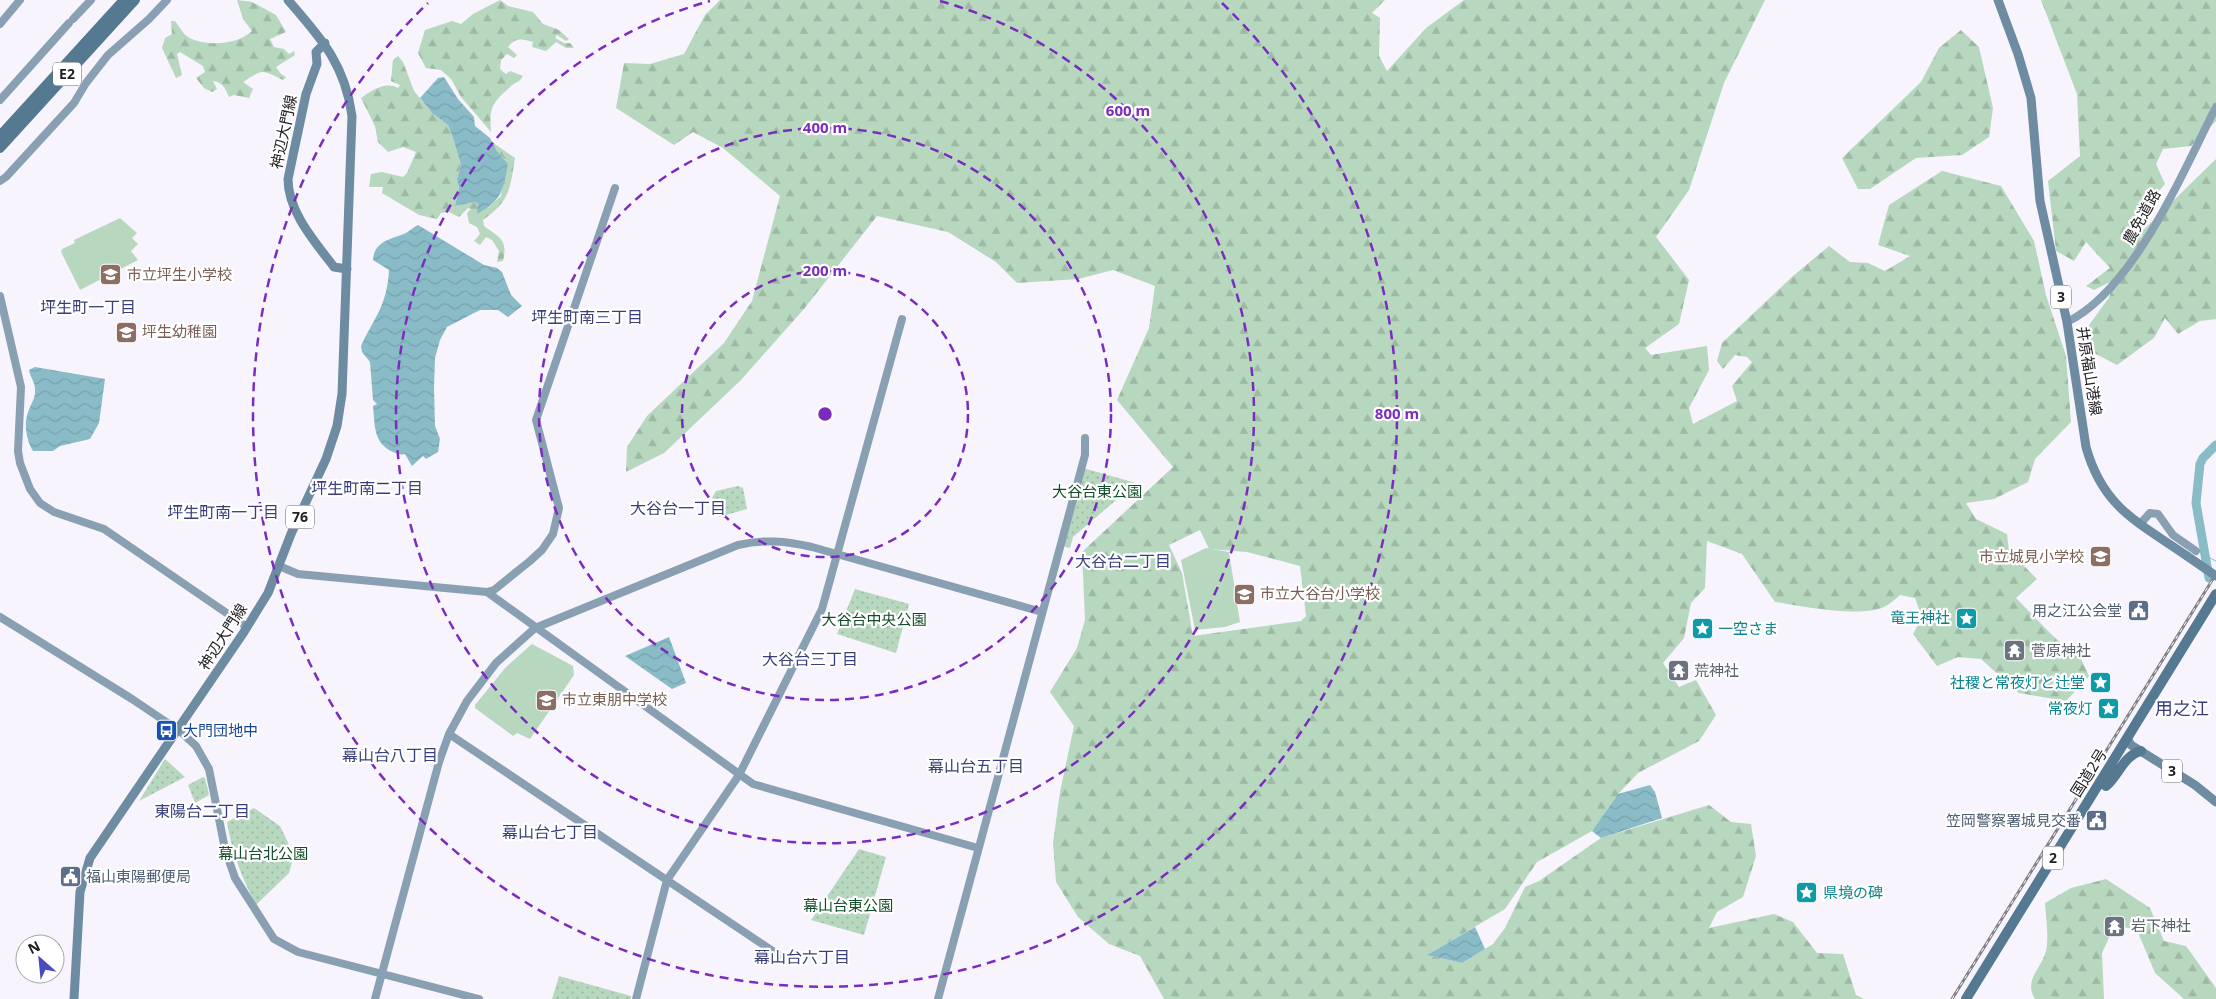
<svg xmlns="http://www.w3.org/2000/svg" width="2216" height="999" font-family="'Noto Sans','Noto Sans JP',sans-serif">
	<defs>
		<pattern id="forest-firs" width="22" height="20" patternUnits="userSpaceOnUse" patternTransform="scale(1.25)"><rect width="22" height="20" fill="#b7d7be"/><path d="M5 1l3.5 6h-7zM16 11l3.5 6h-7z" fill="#9db8a3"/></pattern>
		<pattern id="park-dots" width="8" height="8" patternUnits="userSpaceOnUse" patternTransform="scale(1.25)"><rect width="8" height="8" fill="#b7d7be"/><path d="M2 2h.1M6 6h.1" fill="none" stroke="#9db8a3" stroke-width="1.8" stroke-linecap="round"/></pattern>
		<pattern id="water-waves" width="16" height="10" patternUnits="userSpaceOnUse" patternTransform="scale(1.25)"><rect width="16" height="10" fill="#8abcc8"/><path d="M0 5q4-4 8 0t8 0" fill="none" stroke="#77a1ac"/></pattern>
	</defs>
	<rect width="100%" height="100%" fill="#f7f4fe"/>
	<!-- forest -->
	<path fill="url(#forest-firs)" fill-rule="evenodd" d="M237,0L252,2L276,15L286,32L270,39L274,47L284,49L289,54L294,51L295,55L276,67L281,74L286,77L283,80C261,69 263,69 243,82L253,89L249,98L234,95L229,97C225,88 223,82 213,81L217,89L212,92L204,88L196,78L205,72L203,66L180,52L177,54L182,75L176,78L162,48L165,38L172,34L171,21H175C179,26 183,34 188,37C205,47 238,45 252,31L243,19Z
		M500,0L508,6L533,12L543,24L559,30L569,39L566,41L557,35L555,38L564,43H570L574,48H566L556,42L546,51L532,47L533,42C522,39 516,37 508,47L517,55L514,58L507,54L501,60L500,69L506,74L510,71L523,76C520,82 516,82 511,86C492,103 489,107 491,132L461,97L451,79L441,70L426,68L418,53L425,30L452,21L461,24L473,14Z
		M720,0H1385L1372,13L1380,18L1379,56L1387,71L1426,28L1464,0H1765L1724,83L1689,190L1656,237L1689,280L1679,324L1645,348L1651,355L1707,346L1709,370L1689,408L1693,424L1737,401L1732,386L1752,362L1747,357L1735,355L1723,369L1717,361L1722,343L1793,276L1829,246L1850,262L1868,263L1885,271L1910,256L1878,245L1889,205L1942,171L2001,186L2034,241L2046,295L2066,356L2071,422L2035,459L2028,482L1994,499L1966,503L1976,519L2007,534L2009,551L2037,579L2016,598L2052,635L2081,659L2089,676L2066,701L2019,693L1981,659L1958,657L1937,666L1913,634L1922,618L1915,598L1900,595C1895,599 1890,604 1884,607C1858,618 1803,606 1775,602L1742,554L1707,541L1705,588L1691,603L1684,638L1663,663L1679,687L1696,680L1716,715L1699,741L1638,773L1618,794L1592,831L1537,862L1505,909L1427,955L1462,963L1493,944L1505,928L1525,887L1539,881L1601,838L1709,805L1731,822L1751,824L1756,856L1743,897L1717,912L1709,928L1774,914L1793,922L1817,953L1843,954L1856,995L1864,999H1164L1140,956L1109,944L1078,917L1056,882L1053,843L1060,792L1074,726L1050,692L1077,648L1085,620L1082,552L1173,467L1117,400L1149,328L1155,286L1113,270L1078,279L1017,283L996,262L948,232L877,216L804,309L740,381L664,453L626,472L627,447L647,416L724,343L752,301L780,196L723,148L693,132L674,145L616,108L624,63L650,64L684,54L705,15ZM1200,530L1209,549L1247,552L1300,566L1306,616L1301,621L1193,636L1182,573L1169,545Z
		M2041,0H2216V121L2191,146L2163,149L2156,164L2165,184L2132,223L2135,238L2216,159V319L2200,321L2178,334L2165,318L2154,338L2117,365L2092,352L2089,325L2110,296V282L2094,290L2086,286L2110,268L2086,242L2074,261L2056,251L2048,181L2080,156L2077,94Z
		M1961,30L1979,47L1993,108L1989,137L1962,155L1916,158L1870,189H1858L1842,158L1921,82L1939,48Z
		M398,56L403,62L414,91L432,113L448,125L452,135L461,165L457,179L459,188L455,206L475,202L488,208L501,196L505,160L497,151L492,142L515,158C510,189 510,201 483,220L484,226C500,238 508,239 503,261L497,262L499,251L492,240L486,237L480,245L474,241L480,234L477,227L469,223L467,213L471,209L468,208L459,217L449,212L441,213L437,219L419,215L382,193L383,187H369L371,174L382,172L403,177L407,173L416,152L403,147L388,152L378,142L375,126L361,98C372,90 386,81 398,88L400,85L391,81L393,60Z
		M2106,879L2150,908L2164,941L2186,946L2216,988V999H2184L2155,973L2137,930L2115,925L2102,953L2104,999H2035C2023,980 2042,968 2046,951C2049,939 2046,916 2045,903L2071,888Z"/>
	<!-- park -->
	<path fill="url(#park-dots)" d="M1083,468L1136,483L1073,537L1070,548L1063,546Z
		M738,486L743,488L747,509L719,517L712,498L716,491Z
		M855,589L909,604L896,653L837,634Z
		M165,759L185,777L139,801Z
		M203,777L205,778L209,795L195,803L188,785Z
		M254,808L280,826L294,855L289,873L256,905C242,878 232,853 227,822Z
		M859,849L886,857L864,935L811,920Z
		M559,976L631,996V999H552Z"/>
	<!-- garden -->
	<path fill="#b7d7be" d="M120,218L137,233L132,238L138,244L131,251L138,260L80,290L61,252L62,249L75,243L74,240Z
		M1206,548L1229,552L1240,622L1225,627L1195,630L1181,560Z
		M532,644L573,666L574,675L530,739L517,733L513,736L475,708V705L506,667Z"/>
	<!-- water -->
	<path fill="url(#water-waves)" d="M444,77L458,99L474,117L475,126L490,138L497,151L508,164C503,190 502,201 477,214L478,204L475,202L455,206L459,188L457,179L461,165L452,135L448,125L432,113L420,98L438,78Z
		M418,225L484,265L497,268L502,272L511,295L522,306L508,317L498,310H480L447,327L440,340L435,358L434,387L435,426L440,439L438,452L426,459L423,456L412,466L405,454C400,455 398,454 393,452C373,443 375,425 373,406L377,404L373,400L370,362L362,352L361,346C375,316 387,306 389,270L373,260C374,242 390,239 404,234C409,232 413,227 418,225Z
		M35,367L105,379L99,423L90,439L60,446L53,451H33C27,442 24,426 27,416C29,406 36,399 35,389C35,382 30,377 29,370Z
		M669,637L686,683L672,689L625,656Z
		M1650,785L1655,792L1662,818L1601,838L1592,831L1618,794Z
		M1475,927L1485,949L1462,963L1427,955Z"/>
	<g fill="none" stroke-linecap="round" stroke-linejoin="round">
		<!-- stream -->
		<path stroke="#8abcc8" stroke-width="1" d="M2206,556L2216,561"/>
		<!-- river -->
		<path stroke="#8abcc8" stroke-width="9" d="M2209,578L2196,503L2200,464L2203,458L2216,445"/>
		<!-- secondary -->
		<path stroke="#88a0b2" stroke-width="8" d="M73,19L91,0
			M0,24L20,0
			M0,100L69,23
			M0,181L6,177L74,103L86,83L108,55L149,19L167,0
			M0,296L21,387L18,451L20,463L30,489L40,503L54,512L104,529L247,627
			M2067,322C2134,290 2183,171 2216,107
			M2140,524L2150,513L2158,514L2173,535L2196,551
			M279,566L298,574L487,592L753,784L978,848
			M487,592L494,590L530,561L542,550L553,534L559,508L536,420L615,188
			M0,617L132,699L181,732L196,746L209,769L225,849L235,878L274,939L298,952L479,999
			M449,734L789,962
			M375,999L439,762L449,734L467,701L496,663L535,628L738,545C764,539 786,541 812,547L1042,612
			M636,999L667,880L739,775L822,609L902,319
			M938,999L1085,455V438"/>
		<!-- primary -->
		<path stroke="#6d8ba1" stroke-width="9" d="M1998,0L2018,54L2031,98L2040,201L2067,322L2086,447C2103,508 2138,522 2187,556
			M325,43L316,52L317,64L306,94L288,179C288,212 315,242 334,267L347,269
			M2128,740L2131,745L2195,785L2216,802
			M74,999L80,892L90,858L244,632L268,593L291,534L326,459L337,426L342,394L352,116C345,64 321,38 288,0"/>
		<!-- highway -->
		<path stroke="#567992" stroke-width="10" d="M0,136L124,0
			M0,148L135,0
			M2106,786C2119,775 2123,756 2141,751
			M1966,999L2216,594"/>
		<defs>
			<path id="rail" d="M1952,999L2216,574"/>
		</defs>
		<!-- rail casing -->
		<use href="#rail" stroke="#838188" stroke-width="3"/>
		<!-- rail -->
		<use href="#rail" stroke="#fff" stroke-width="1" stroke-dasharray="4" stroke-linecap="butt"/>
		<!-- primary-bridge -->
		<path stroke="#6d8ba1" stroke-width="9" d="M2187,556L2216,576"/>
	</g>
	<!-- distance rings -->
	<g fill="none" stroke="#7b2cbf" stroke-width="2.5" stroke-dasharray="9 6">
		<circle cx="825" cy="414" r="143"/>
		<circle cx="825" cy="414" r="286"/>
		<path d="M940 1A429 429 0 1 1 710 1"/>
		<path d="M1222 3A572 572 0 1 1 428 3"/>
	</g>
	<!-- icons -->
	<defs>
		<symbol id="school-square" viewBox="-11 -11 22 22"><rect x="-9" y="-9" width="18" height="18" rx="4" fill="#8d6e63" stroke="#fff"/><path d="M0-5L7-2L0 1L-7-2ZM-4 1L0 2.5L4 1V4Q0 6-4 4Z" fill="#fff"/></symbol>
		<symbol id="civic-square" viewBox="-11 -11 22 22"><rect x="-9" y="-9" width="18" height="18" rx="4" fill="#5c6f8a" stroke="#fff"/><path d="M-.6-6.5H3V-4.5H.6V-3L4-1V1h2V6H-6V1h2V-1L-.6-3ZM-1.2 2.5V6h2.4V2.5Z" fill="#fff"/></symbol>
		<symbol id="sight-square" viewBox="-11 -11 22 22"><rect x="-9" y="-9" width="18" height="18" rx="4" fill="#0f9aa8" stroke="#fff"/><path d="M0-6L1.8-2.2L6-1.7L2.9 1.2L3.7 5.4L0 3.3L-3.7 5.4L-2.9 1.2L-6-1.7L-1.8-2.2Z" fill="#fff"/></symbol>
		<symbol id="temple-square" viewBox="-11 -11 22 22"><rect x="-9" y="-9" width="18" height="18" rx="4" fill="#6b7280" stroke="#fff"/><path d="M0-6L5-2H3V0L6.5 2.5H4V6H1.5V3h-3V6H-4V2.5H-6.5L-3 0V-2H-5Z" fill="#fff"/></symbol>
		<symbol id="bus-square" viewBox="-11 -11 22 22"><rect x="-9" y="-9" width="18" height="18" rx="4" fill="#1a4fb4" stroke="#fff"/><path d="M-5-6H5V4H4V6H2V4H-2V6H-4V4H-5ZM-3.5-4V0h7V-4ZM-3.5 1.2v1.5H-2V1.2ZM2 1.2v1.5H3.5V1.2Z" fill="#fff"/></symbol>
	</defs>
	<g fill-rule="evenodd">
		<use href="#school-square" x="98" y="262" width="25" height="25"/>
		<use href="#school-square" x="114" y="320" width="25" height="25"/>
		<use href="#school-square" x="2088" y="544" width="25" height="25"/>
		<use href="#school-square" x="1232" y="582" width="25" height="25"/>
		<use href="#civic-square" x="2126" y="598" width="25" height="25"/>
		<use href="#sight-square" x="1954" y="606" width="25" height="25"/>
		<use href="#sight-square" x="1690" y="616" width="25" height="25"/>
		<use href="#temple-square" x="2002" y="638" width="25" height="25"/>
		<use href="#temple-square" x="1666" y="658" width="25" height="25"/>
		<use href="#sight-square" x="2088" y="670" width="25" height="25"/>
		<use href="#school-square" x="534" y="688" width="25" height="25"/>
		<use href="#sight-square" x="2096" y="696" width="25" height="25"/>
		<use href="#bus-square" x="154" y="718" width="25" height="25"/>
		<use href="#civic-square" x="2084" y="808" width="25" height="25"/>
		<use href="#civic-square" x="58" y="864" width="25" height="25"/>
		<use href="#sight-square" x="1794" y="880" width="25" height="25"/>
		<use href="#temple-square" x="2102" y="914" width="25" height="25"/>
	</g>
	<g text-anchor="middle" stroke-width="4.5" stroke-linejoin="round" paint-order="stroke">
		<!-- shield labels -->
		<g fill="#fff" stroke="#646466" stroke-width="1">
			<rect x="53" y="62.5" width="28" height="23" rx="4"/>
			<rect x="2051" y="285.5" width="20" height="23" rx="4"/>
			<rect x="286" y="505.5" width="28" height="23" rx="4"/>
			<rect x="2162" y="759.5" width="20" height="23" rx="4"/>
			<rect x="2043" y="846.5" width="20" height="23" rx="4"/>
		</g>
		<g font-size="14" font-weight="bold" fill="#212124">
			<text x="67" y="79">E2</text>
			<text x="2061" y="302">3</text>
			<text x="300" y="522">76</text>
			<text x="2172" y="776">3</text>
			<text x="2053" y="863">2</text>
		</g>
		<!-- street labels -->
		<g font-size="15" fill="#212124" stroke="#fff">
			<text transform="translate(284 132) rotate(-78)" y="5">神辺大門線</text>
			<text transform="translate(2142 217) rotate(-61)" y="5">農免道路</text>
			<text transform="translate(2089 371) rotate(81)" y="5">井原福山港線</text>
			<text transform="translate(223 637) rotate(-57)" y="5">神辺大門線</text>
			<text transform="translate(2089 773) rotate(-58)" y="5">国道2号</text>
		</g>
		<!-- education labels -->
		<g font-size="15" fill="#785e54" stroke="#fff" text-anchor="start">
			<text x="127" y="280">市立坪生小学校</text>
			<text x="142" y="337">坪生幼稚園</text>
			<text x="2084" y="562" text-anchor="end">市立城見小学校</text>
			<text x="1260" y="599">市立大谷台小学校</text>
			<text x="562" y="705">市立東朋中学校</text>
		</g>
		<!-- park labels -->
		<g font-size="15" fill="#114c28" stroke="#fff">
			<text x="1097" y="497">大谷台東公園</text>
			<text x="874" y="625">大谷台中央公園</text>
			<text x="263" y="859">幕山台北公園</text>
			<text x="848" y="911">幕山台東公園</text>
		</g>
		<!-- service labels -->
		<g font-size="15" fill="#4e5e75" stroke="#fff" text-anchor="end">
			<text x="2122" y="616">用之江公会堂</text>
			<text x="2081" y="826">笠岡警察署城見交番</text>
			<text x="86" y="882" text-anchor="start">福山東陽郵便局</text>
		</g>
		<!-- culture labels -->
		<g font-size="15" fill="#0d838f" stroke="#fff" text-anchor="end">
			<text x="1950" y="623">竜王神社</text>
			<text x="1718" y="634" text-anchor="start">一空さま</text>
			<text x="2085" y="688">社稷と常夜灯と辻堂</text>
			<text x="2093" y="714">常夜灯</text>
			<text x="1823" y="898" text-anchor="start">県境の碑</text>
		</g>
		<!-- worship labels -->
		<g font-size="15" fill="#5b616d" stroke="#fff" text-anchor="start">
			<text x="2031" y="656">菅原神社</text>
			<text x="1694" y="676">荒神社</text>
			<text x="2131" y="931">岩下神社</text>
		</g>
		<!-- transit labels -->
		<g font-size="15" fill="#164399" stroke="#fff" text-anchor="start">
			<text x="183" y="736">大門団地中</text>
		</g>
		<!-- neighbourhood labels -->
		<g font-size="16" fill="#3a3f7b" stroke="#fff">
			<text x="88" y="313">坪生町一丁目</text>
			<text x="587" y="323">坪生町南三丁目</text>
			<text x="367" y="494">坪生町南二丁目</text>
			<text x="678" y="514">大谷台一丁目</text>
			<text x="223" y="518">坪生町南一丁目</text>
			<text x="1123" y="567">大谷台二丁目</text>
			<text x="810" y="665">大谷台三丁目</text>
			<text x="390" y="761">幕山台八丁目</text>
			<text x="976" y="772">幕山台五丁目</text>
			<text x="202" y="817">東陽台二丁目</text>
			<text x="550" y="838">幕山台七丁目</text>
			<text x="802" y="963">幕山台六丁目</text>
		</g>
		<!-- quarter labels -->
		<g font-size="18" fill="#3a3f7b" stroke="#fff">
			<text x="2182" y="715">用之江</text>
		</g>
	</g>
	<circle cx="825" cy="414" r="8" fill="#7b2cbf" stroke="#fff" stroke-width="2.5"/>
	<g font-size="15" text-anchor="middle" font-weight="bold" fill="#7b2cbf" stroke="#fff" stroke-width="4.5" stroke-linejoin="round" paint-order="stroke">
		<text x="1128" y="116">600 m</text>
		<text x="825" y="133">400 m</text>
		<text x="825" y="276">200 m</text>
		<text x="1397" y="419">800 m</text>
	</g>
	<!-- north arrow -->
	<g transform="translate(40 959) rotate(333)"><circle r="24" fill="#ffffff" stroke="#a6a6a7"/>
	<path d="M0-4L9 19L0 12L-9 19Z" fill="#494ac0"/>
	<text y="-8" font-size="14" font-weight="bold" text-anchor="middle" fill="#212124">N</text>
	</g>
</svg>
